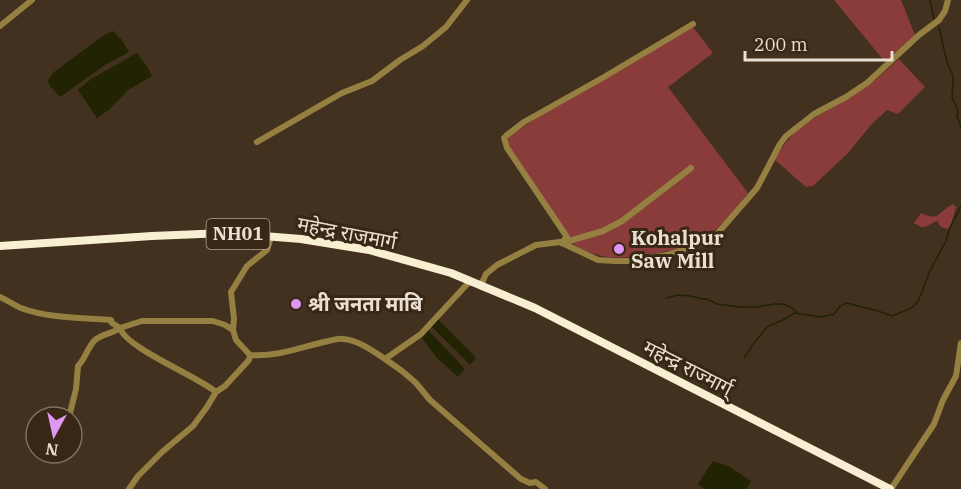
<svg xmlns="http://www.w3.org/2000/svg" width="961" height="489" font-family="'IBM Plex Serif','Noto Sans Devanagari',serif">
	<rect width="100%" height="100%" fill="#42311e"/>
	<!-- green -->
	<path fill="#893c39" d="M834,0H901L915,35L885,62Z
		M693,27L713,53L668,87L748,193C736,208 723,226 706,237C688,250 629,260 607,257C599,256 578,249 572,243C570,241 570,238 568,235L510,149L507,141L509,137L536,118Z
		M899,59L925,87L898,114L887,110L871,125L848,153L813,186L806,187L775,160C794,122 821,116 854,95C871,85 884,72 899,59Z
		M953,204L956,207L951,224L948,229L941,227L937,221C926,225 925,231 914,223L921,213C940,222 937,212 953,204Z"/>
	<!-- water -->
	<path fill="#212302" d="M113,31L122,40L129,52L105,65L60,97L49,85L48,80L54,72L104,35Z
		M137,53L146,65L152,76L128,90L110,109L97,118L78,90L91,79Z
		M438,319L476,358L470,365L431,326Z
		M428,330L465,369L458,377L436,357L422,338Z
		M713,461L730,467L751,481L746,489H705L698,484Z"/>
	<g fill="none" stroke-linecap="round" stroke-linejoin="round">
		<!-- stream -->
		<path stroke="#212302" stroke-width="1.5" d="M930,0L934,19
			M939,27L947,62L953,76L952,97L958,111L957,116L961,127
			M666,298L678,295L690,296L703,299H707L717,304L739,307H756L774,304H783L792,308L798,313
			M744,358L754,343L768,326L781,321L795,313L821,317L834,314L840,306L847,303L878,311L892,316L911,308L915,305L919,299L930,271L946,241L949,230L961,206"/>
		<!-- minor -->
		<path stroke="#958042" stroke-width="6" d="M0,26L32,0
			M257,142L328,101L342,93L372,81L400,60L423,46L446,27L467,0
			M561,243L567,237L507,148L504,138L507,135L524,122L604,77L693,24
			M562,243L603,231L622,221L691,168
			M481,285L486,274L497,265L536,245L560,242L598,260L615,261H629L667,255L705,242L715,236L724,226L757,188L780,144L786,136L814,114L846,97L867,83L919,35L939,20L945,11L948,0
			M0,297C7,300 14,305 21,308C47,318 83,318 111,320L112,323L120,328C113,334 102,333 94,341C87,349 85,359 78,366L76,389L69,417
			M233,330L234,319L231,292L247,266L267,250L271,237
			M250,355C276,357 299,348 324,342C330,341 337,338 343,339C358,340 373,351 385,359L421,334L470,281
			M385,359L402,371L416,383L430,400L521,479L530,483L536,482L545,489
			M129,489L138,476L162,452L193,426L207,407L216,392L225,386L249,360L250,355L236,340L233,330L225,325L213,321H142L120,328C126,348 197,376 216,392
			M891,489L934,424L943,400L956,376L961,343"/>
		<!-- highway -->
		<path stroke="#f8eed2" stroke-width="8" d="M0,246L152,236L225,233L301,239L369,250L451,273L535,308L890,489"/>
	</g>
	<!-- markers -->
	<g fill="#de98f2" stroke="#372714" stroke-width="2">
		<circle cx="619" cy="249" r="6"/>
		<circle cx="296" cy="304" r="6"/>
	</g>
	<g text-anchor="middle" stroke-width="6" stroke-linejoin="round" paint-order="stroke">
		<!-- shield labels -->
		<rect fill="#372714" stroke="#b4a89a" stroke-width="1.5" x="206.5" y="219" width="63" height="30" rx="4.5"/>
		<g font-size="18" font-weight="bold" fill="#eadfd3">
			<text x="238" y="240">NH01</text>
		</g>
		<!-- street labels -->
		<g font-size="20" fill="#eadfd3" stroke="#372714">
			<text transform="translate(347 233) rotate(11)" y="7">महेन्द्र राजमार्ग</text>
			<text transform="translate(688 368) rotate(27)" y="7">महेन्द्र राज्मार्ग्</text>
		</g>
		<!-- poi labels -->
		<g font-size="20" font-weight="bold" fill="#eadfd3" stroke="#372714" text-anchor="start">
			<text x="631" y="245">Kohalpur<tspan x="631" dy="23">Saw Mill</tspan></text>
			<text x="308" y="311">श्री जनता माबि</text>
		</g>
	</g>
	<!-- north arrow -->
	<g transform="translate(54 435) rotate(188)"><circle r="28" fill="#372714" stroke="#7f7160" stroke-width="1.5"/>
	<path d="M0-4.5L10 22L0 15L-10 22Z" fill="#de98f2"/>
	<text y="-9" font-size="16" font-weight="bold" text-anchor="middle" fill="#eadfd3">N</text>
	</g>
	<!-- scale -->
	<path d="M745 51v9h147v-9" fill="none" stroke="#eadfd3" stroke-width="3"/>
	<text x="754" y="51" font-size="18" fill="#eadfd3" stroke="#372714" stroke-width="4.5" paint-order="stroke">200 m</text>
</svg>
